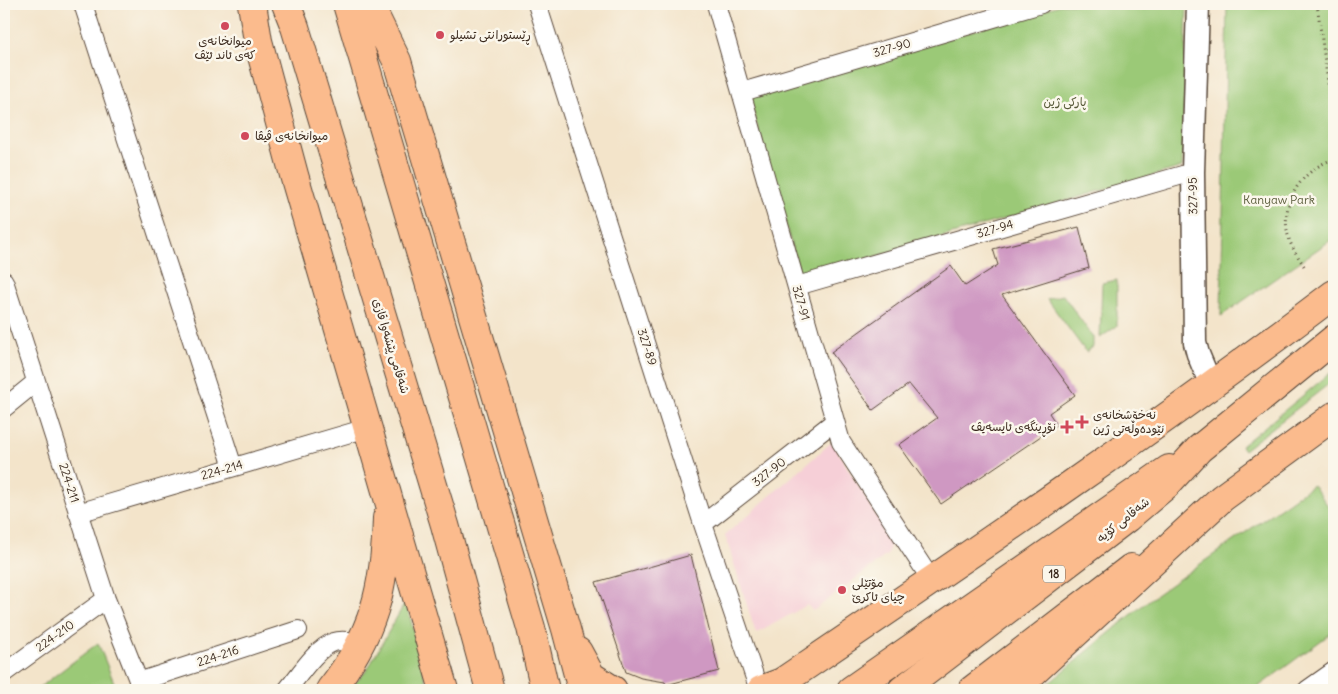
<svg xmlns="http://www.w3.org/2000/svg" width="1338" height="694" font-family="Delius,'Playpen Sans Arabic',sans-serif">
	<rect width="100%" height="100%" fill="#fbf7ec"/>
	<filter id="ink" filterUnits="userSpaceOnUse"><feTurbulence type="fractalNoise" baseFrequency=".02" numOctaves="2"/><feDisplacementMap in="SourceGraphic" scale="10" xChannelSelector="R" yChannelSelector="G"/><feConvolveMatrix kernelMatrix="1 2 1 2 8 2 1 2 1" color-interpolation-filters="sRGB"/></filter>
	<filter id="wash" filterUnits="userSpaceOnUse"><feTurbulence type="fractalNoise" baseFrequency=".0096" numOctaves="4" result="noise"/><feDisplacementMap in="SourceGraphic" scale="20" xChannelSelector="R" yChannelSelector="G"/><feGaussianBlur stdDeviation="1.12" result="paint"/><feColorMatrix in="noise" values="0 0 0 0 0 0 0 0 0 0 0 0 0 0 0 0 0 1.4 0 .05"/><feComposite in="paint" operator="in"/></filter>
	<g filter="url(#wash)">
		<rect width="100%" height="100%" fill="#f3e4ca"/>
		<!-- built -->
		<path fill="#f6cfd7" d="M832,442L891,540L888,554L813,611L807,605L756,634L725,535Z"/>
		<!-- green -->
		<path fill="#9bc977" stroke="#6b7a4a" d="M1063,4H1187L1182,167L801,278L749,97Z
			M1227,4H1334V238L1221,316Z
			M1117,280V326L1100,338L1102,283Z
			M1063,295L1093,337V347L1086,352L1047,299Z
			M1334,370V380L1244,450L1241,446Z
			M1313,485L1334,514V631L1254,690H1041L1149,600Z
			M406,601L428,690H349L367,670Z
			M98,643L117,690H36Z"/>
		<g id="blocks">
			<!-- building -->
			<path fill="#cf98c2" d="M1079,227L1089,268L1002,295L1075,395L1049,413L1057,425L941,504L899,445L937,418L909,384L873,410L831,352L951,266L965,286L998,265L993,249Z
				M691,555L719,671L666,685L665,682L641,678L626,672L596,582Z"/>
		</g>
	</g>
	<g filter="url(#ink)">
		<use href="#blocks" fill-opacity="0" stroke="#574638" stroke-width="1"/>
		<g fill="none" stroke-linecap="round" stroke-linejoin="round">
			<defs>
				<path id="minor" d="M83,4L233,467
					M537,4L703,524L759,690
					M716,4L841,442L932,581
					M742,92L1041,4
					M4,281L106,599L142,690
					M797,286L1193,172
					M4,408L36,382
					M78,513L367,428
					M703,524L835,421
					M4,673L106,599
					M138,682L298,630
					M287,690C298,677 317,647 334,642C343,639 353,642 362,644
					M1307,690L1334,671"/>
				<path id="tertiary" d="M1198,4L1193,172L1195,343L1198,354L1211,385"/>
				<path id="primary" d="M851,690L1169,469
					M972,690L1131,568"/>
				<path id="trunk" d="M252,4L258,41L294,175L444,690
					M286,4L295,27L445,525L490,690
					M347,4L531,628L545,690
					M369,4L397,61L566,629L582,690
					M578,652L591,676L613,690
					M330,690C374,634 385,588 387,518
					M761,690L782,682C968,556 1155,430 1334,294
					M902,690L1127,518L1166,485L1199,449L1334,339
					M1014,690L1222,498L1334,416"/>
			</defs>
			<!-- minor casing -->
			<use href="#minor" stroke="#574638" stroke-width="20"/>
			<!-- tertiary casing -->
			<use href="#tertiary" stroke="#574638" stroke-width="25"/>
			<!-- primary casing -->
			<use href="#primary" stroke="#574638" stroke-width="30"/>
			<!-- trunk casing -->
			<use href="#trunk" stroke="#574638" stroke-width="30"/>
			<!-- path -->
			<path stroke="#574638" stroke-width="3" stroke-dasharray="1 4" stroke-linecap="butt" d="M1317,4L1334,126
				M1304,266C1299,258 1294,251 1290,242C1277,206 1300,170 1334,159"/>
			<!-- minor -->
			<use href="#minor" stroke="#fff" stroke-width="18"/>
			<!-- tertiary -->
			<use href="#tertiary" stroke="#fff" stroke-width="22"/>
			<!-- primary -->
			<use href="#primary" stroke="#fbbb8d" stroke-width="28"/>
			<!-- trunk -->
			<use href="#trunk" stroke="#fbbb8d" stroke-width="28"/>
		</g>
	</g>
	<!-- markers -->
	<g fill="#d1495b" stroke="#fbf7ec" stroke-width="2">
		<circle cx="225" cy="26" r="5"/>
		<circle cx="440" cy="35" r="5"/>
		<circle cx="245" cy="136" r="5"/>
		<path d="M1079.5 414.5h5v5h5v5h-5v5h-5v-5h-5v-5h5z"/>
		<path d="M1064.5 419.5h5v5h5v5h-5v5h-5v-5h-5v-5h5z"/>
		<circle cx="842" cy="590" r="5"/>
	</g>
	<g text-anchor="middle" stroke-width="5" stroke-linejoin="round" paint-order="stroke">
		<!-- shield labels -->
		<rect fill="#fbf7ec" stroke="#75685c" stroke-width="1" x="1043" y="565.5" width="22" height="17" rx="4"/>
		<g font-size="11" font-weight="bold" fill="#3b2a1e">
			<text x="1054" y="578">18</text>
		</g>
		<!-- poi labels -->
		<g font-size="12" fill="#3b2a1e" stroke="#fbf7ec" text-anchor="start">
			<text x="450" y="39">ڕێستورانتی تشیلو</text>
			<text x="225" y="45" text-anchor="middle">میوانخانەی<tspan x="225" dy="14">کەی ئاند ئێڤ</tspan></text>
			<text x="255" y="140">میوانخانەی ڤیڤا</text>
			<text x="1093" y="419">نەخۆشخانەی<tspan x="1093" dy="14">نێودەوڵەتی ژین</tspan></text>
			<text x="1056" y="431" text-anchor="end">نۆڕینگەی ئایسەیڤ</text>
			<text x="852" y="587">مۆتێلی<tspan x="852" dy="14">چیای ئاکرێ</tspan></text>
		</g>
		<!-- street labels -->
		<g font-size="12" fill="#3b2a1e" stroke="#fbf7ec">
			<text transform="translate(892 48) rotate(-16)" y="4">327-90</text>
			<text transform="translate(1193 196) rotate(-91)" y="4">327-95</text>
			<text transform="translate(995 229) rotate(-16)" y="4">327-94</text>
			<text transform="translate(801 303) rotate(74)" y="4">327-91</text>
			<text transform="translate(391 346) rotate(73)" y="4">شەقامی پێشەوا قازی</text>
			<text transform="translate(647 347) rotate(72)" y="4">327-89</text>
			<text transform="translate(222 470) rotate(-16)" y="4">224-214</text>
			<text transform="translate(769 472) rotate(-38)" y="4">327-90</text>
			<text transform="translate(69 483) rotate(72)" y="4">224-211</text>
			<text transform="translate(1123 520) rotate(-39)" y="4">شەقامی کۆیە</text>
			<text transform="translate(55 636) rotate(-36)" y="4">224-210</text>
			<text transform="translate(218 656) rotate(-18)" y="4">224-216</text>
		</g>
		<!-- park labels -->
		<g font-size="12" fill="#585a39" stroke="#fbf7ec">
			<text x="1065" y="106">پارکی ژین</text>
			<text x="1279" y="204">Kanyaw Park</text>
		</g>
	</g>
	<!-- margin -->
	<rect width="1338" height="694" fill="none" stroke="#fbf7ec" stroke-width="20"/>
</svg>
